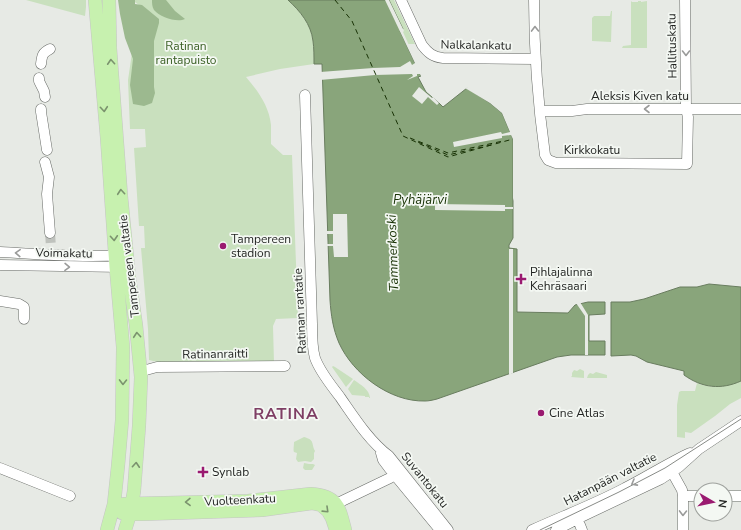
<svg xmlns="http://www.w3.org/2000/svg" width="741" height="530" font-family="'Nunito Sans',sans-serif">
	<rect width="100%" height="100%" fill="#e7eae5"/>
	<!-- green -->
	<path fill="#c9e0be" d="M26,0H86V7L85,16Z
		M129,0H288C300,11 311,24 313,41C314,48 314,56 314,64L280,69L246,77C258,91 269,106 271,125C271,131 271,138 271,144L283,155H292L298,318L276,319L273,326L274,363L170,365L149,360L148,329L141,248H145L144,226H139L134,148L146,147L145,129H130L128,80L139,5L132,0Z
		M386,0H394L415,44H406Z
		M631,1L632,2H638V1H641V2L647,1V48H622L623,46L631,45Z
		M611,11H612L611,42L592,41V18L594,16H610Z
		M333,366L335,367L353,379L346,387L332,367Z
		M580,369L584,371V378L571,377L572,376V373L574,370L577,371Z
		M596,372L607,375V378H587L588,375L590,373L593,374Z
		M354,380C361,385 369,389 370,398H369V397H365V396L352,395L348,389Z
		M741,381V398L730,404L715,416L691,433L685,432V438L677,437V405L679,392L681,391H695L697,383C711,389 727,387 741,381Z
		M304,437C315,440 311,443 315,451L314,453V459L311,462L305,461L298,462L296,459L297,453L294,452C293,450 294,446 294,442Z
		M304,463L309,464H313L315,465L312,470H305L303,468Z"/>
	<!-- forest -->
	<path fill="#9cb98f" d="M118,0H135V4L142,5L159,19V23L154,41V87L155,93L152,103L144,106L133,104L130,85L133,59L125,38L120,14Z
		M152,0H166L175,11L185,19C177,23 160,17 154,10C152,7 152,3 152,0Z"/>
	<!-- water -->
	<path fill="#89a57b" stroke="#697d5f" d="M288,0H389L403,29L400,31L421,76L418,77L426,92L439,103L443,107L467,88L490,103L502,113L513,139V238L509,245V248L517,249V312L568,313L575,305L588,302H605V314L589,315V341H605V355H571L557,357L437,399C433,400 429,401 425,401C390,402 353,374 339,343C333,329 331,315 330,300L322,64H314C314,56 314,48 313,41C311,24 300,11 288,0Z
		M709,284L741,287V381C721,390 702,388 684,375V371L647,362L636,356L631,355L611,356V302H630L644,299L680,287H697Z"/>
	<!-- pier -->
	<path fill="#e7eae5" d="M385,0H389L404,31L403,32L423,76H421L420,74H417V76L407,80L413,76L412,74L375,75L320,80V72L373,68L400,67L410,61L412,65L415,63Z
		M419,87L432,98L433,97L439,103L437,105L428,97L422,104L412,96Z
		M467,87L479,93L491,102L503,112L515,138V195L513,201V139L511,135L502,136V138L454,147L453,142L501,132L502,134L510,132L502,113L490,103L465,88Z
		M435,204L505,205V207H513V209H505V211L435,210Z
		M333,214H347L348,257H334L333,246H326V244H333V234H326L325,231H333Z
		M509,249H513V373L509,375Z
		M580,302L588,315V355H585V316L576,303Z"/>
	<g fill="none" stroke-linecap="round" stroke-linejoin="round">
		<!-- ferry -->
		<path stroke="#183205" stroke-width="1" stroke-dasharray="5 4" stroke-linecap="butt" d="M335,0L352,21L403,136L448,157L513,139
			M410,138L448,153L503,141
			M418,142L448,155L491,145"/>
		<!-- minor-tunnel -->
		<path stroke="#bfc2bd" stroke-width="10" stroke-dasharray="10 5" stroke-linecap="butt" d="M50,233L51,247"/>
		<defs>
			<path id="minor" d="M401,0L422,45C428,53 433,57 443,58L535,59
				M534,0C534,52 538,104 545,155L548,160L556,163H575L687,164L688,117L686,109L685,0
				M41,64C42,56 42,53 50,49
				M39,78V81L44,91L45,97
				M305,95L312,324C312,335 312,348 315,358C320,372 331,385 340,397C354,417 369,441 389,456L448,530
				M41,109V112L47,150
				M540,111H572L587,109H741
				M45,162L49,177L47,194L50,233
				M0,252C40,254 83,258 123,255
				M0,265L122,267
				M0,301L19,304L24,307V319
				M146,370L157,367L285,366
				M381,453L383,460L389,468L440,530
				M0,468L70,496
				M672,472L682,490L683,496V530
				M683,496H701
				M725,496H741
				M340,502L390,478
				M580,525L582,530
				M532,530C563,516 595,504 625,488C647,477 668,463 690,453
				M556,530L581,517L661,479L679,467L699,449L741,421"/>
			<path id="major" d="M95,0L107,138L116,267L123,347L122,420L118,466L114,504L107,530
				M109,0L110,48L121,196L129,277L136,325L141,377L139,426L134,491L130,514L125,530
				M124,504L248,501L311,494C338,496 339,507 345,530
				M122,513L142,514L262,510L312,503L321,505L328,511L332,518L336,530"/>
		</defs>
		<!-- minor casing -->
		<use href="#minor" stroke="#676a66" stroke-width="11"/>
		<!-- major casing -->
		<use href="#major" stroke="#c5c5c5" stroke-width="14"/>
		<!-- minor -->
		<use href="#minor" stroke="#fff" stroke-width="10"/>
		<!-- major -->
		<use href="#major" stroke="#c7f1af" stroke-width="13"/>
		<!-- tram -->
		<path stroke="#888b87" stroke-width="1" d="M540,530L619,492L665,468L741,419"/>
	</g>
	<!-- one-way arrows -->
	<defs><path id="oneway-chevron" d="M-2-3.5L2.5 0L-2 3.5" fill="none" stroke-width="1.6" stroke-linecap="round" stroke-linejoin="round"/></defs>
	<g stroke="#9a9b9a">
		<use href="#oneway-chevron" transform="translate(535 29) rotate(-91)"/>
		<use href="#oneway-chevron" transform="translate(686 53) rotate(90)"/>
		<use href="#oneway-chevron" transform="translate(647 109) rotate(-180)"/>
		<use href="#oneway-chevron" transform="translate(18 253) rotate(-177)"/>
		<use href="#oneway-chevron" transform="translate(67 267) rotate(1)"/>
		<use href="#oneway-chevron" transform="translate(634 483) rotate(151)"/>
		<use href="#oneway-chevron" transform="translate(683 513) rotate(91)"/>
	</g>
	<g stroke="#7b936e">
		<use href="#oneway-chevron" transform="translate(111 62) rotate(-94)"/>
		<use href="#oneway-chevron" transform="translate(104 109) rotate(85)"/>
		<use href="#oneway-chevron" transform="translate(121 192) rotate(-95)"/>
		<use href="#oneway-chevron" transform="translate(114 238) rotate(86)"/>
		<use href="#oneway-chevron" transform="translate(137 335) rotate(-95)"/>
		<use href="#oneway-chevron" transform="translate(123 382) rotate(91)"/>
		<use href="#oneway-chevron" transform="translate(136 465) rotate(-86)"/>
		<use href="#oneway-chevron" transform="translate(188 502) rotate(179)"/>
		<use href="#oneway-chevron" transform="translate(326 510) rotate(44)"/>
	</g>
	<!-- markers -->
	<g fill="#9a1a70" stroke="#f4f8f3" stroke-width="1.5">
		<circle cx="223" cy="246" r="4"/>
		<path d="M519 273h4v4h4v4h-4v4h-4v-4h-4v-4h4z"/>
		<circle cx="541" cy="413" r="4"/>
		<path d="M201 466h4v4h4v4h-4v4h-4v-4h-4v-4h4z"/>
	</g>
	<g text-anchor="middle" stroke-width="3.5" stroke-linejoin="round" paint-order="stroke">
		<!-- street labels -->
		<g font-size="12" fill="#1f211f" stroke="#f4f8f3">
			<text transform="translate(476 45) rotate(1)" y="4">Nalkalankatu</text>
			<text transform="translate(672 46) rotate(-91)" y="4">Hallituskatu</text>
			<text x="640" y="100">Aleksis Kiven katu</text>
			<text x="592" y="154">Kirkkokatu</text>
			<text transform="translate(64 253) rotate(1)" y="4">Voimakatu</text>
			<text transform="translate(129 266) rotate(-97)" y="4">Tampereen valtatie</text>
			<text transform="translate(300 311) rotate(-93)" y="4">Ratinan rantatie</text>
			<text transform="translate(215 354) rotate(-1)" y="4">Ratinanraitti</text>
			<text transform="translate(610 479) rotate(-27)" y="4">Hatanpään valtatie</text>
			<text transform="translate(425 480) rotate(51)" y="4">Suvantokatu</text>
			<text transform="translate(240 500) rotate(-3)" y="4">Vuolteenkatu</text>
		</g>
		<!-- park labels -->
		<g font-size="12" fill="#3b6025" stroke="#f4f8f3">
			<text x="186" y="50">Ratinan<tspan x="186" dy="14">rantapuisto</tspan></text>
		</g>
		<!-- poi labels -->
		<g font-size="12" fill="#1f211f" stroke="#f4f8f3" text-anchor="start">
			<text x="231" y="243">Tampereen<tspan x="231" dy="14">stadion</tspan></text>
			<text x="530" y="276">Pihlajalinna<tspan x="530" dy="14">Kehräsaari</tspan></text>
			<text x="549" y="417">Cine Atlas</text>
			<text x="212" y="476">Synlab</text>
		</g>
		<!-- water labels -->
		<g font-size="13" font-style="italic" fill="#183205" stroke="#f4f8f3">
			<text x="420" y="204">Pyhäjärvi</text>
			<text transform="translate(392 253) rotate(-92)" y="5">Tammerkoski</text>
		</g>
		<!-- district labels -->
		<g font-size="16" font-weight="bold" letter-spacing="1" fill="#7e3e64" stroke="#f4f8f3">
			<text x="286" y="419">RATINA</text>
		</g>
	</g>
	<!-- north arrow -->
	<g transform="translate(713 502) rotate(99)"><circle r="19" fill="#f4f8f3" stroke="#9fa29e"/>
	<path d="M0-3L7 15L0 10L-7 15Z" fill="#9a1a70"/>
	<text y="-6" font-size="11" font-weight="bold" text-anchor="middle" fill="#1f211f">N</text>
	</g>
</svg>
